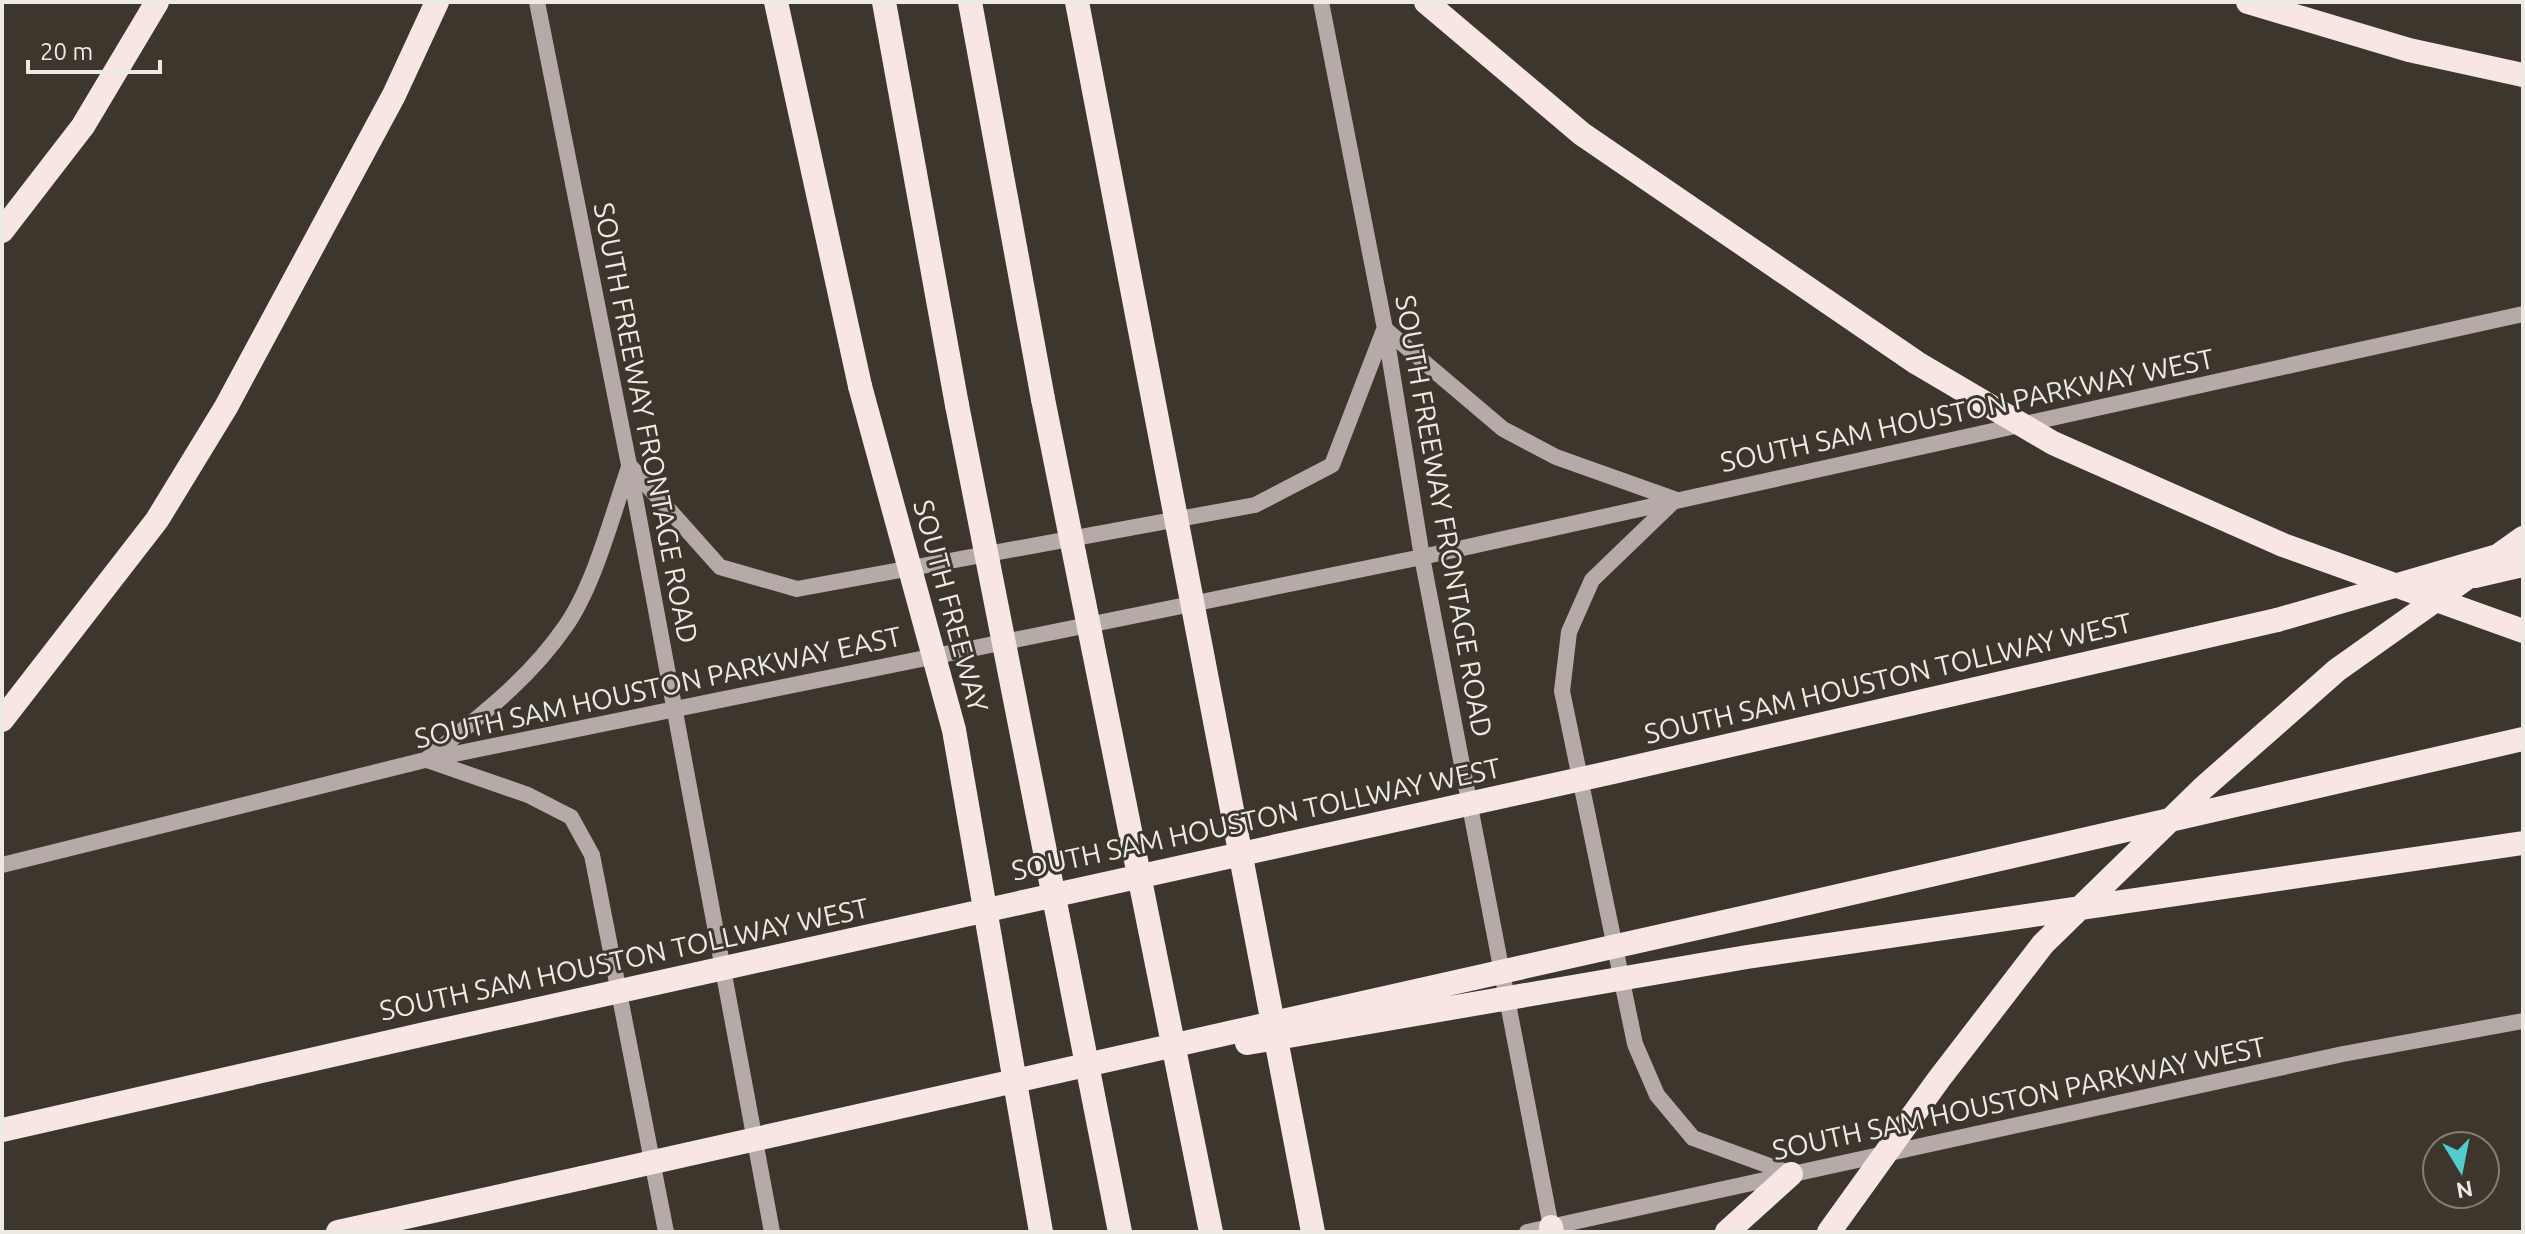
<svg xmlns="http://www.w3.org/2000/svg" width="2525" height="1234" font-family="Ubuntu,sans-serif">
	<rect width="100%" height="100%" fill="#3c362c"/>
	<g fill="none" stroke-linecap="round" stroke-linejoin="round">
		<!-- secondary -->
		<path stroke="#b5aaa8" stroke-width="16" d="M537,2L629,465L772,1232
			M1321,2L1385,329L1422,557L1551,1227
			M1385,329L1503,429L1556,457L1674,499
			M630,466L720,567L797,589L1255,505L1332,465L1384,330
			M1674,501L1592,580L1569,632L1562,691L1635,1044L1657,1095L1693,1138L1789,1173
			M427,759C477,718 527,682 565,627C594,586 612,516 629,467
			M427,760L528,795L571,817L592,855L666,1232
			M2,865L425,760L1422,557L2523,314
			M1527,1232L2343,1054L2523,1021"/>
		<!-- highway -->
		<path stroke="#f7e6e4" stroke-width="24" d="M776,2L860,386
			M884,2L957,405
			M970,2L1043,399
			M2248,2L2409,50L2523,75
			M2,231L83,126L157,2
			M2475,576L2523,565
			M2277,620L2494,557
			M2,720L157,520L226,407L394,95L437,2
			M1551,1227L1552,1232
			M338,1232L582,1178
			M1727,1232L1791,1174"/>
		<!-- highway-bridge -->
		<path stroke="#f7e6e4" stroke-width="24" d="M1077,2L1313,1232
			M1426,2L1582,134L1917,363L2053,443L2283,545L2523,631
			M860,386L954,730L1041,1232
			M1043,399L1211,1232
			M957,405L1120,1232
			M1247,1043L1747,957L2523,843
			M2,1130L425,1034L1613,772L2277,620
			M582,1178L1773,911L2523,739
			M1829,1232L1939,1079L2043,944L2203,788L2337,670L2523,538"/>
	</g>
	<g text-anchor="middle" stroke-width="6" stroke-linejoin="round" paint-order="stroke">
		<!-- street labels -->
		<g font-size="28" fill="#ede9e3" stroke="#3c362c">
			<text transform="translate(1967 410) rotate(-12)" y="10">SOUTH SAM HOUSTON PARKWAY WEST</text>
			<text transform="translate(646 423) rotate(79)" y="10">SOUTH FREEWAY FRONTAGE ROAD</text>
			<text transform="translate(1444 516) rotate(80)" y="10">SOUTH FREEWAY FRONTAGE ROAD</text>
			<text transform="translate(951 606) rotate(75)" y="10">SOUTH FREEWAY</text>
			<text transform="translate(1888 678) rotate(-13)" y="10">SOUTH SAM HOUSTON TOLLWAY WEST</text>
			<text transform="translate(658 687) rotate(-12)" y="10">SOUTH SAM HOUSTON PARKWAY EAST</text>
			<text transform="translate(1256 819) rotate(-12)" y="10">SOUTH SAM HOUSTON TOLLWAY WEST</text>
			<text transform="translate(624 959) rotate(-12)" y="10">SOUTH SAM HOUSTON TOLLWAY WEST</text>
			<text transform="translate(2019 1098) rotate(-12)" y="10">SOUTH SAM HOUSTON PARKWAY WEST</text>
		</g>
	</g>
	<!-- border -->
	<rect width="2525" height="1234" fill="none" stroke="#ede9e3" stroke-width="8"/>
	<!-- north arrow -->
	<g transform="translate(2461 1170) rotate(170)"><circle r="38" fill="#3c362c" stroke="#837e75" stroke-width="2"/>
	<path d="M0-6L14 30L0 20L-14 30Z" fill="#52cdcc"/>
	<text y="-12" font-size="22" font-weight="bold" text-anchor="middle" fill="#ede9e3">N</text>
	</g>
	<!-- scale -->
	<path d="M28 60v12h132v-12" fill="none" stroke="#ede9e3" stroke-width="4"/>
	<text x="40" y="60" font-size="24" fill="#ede9e3" stroke="#3c362c" stroke-width="6" paint-order="stroke">20 m</text>
</svg>
